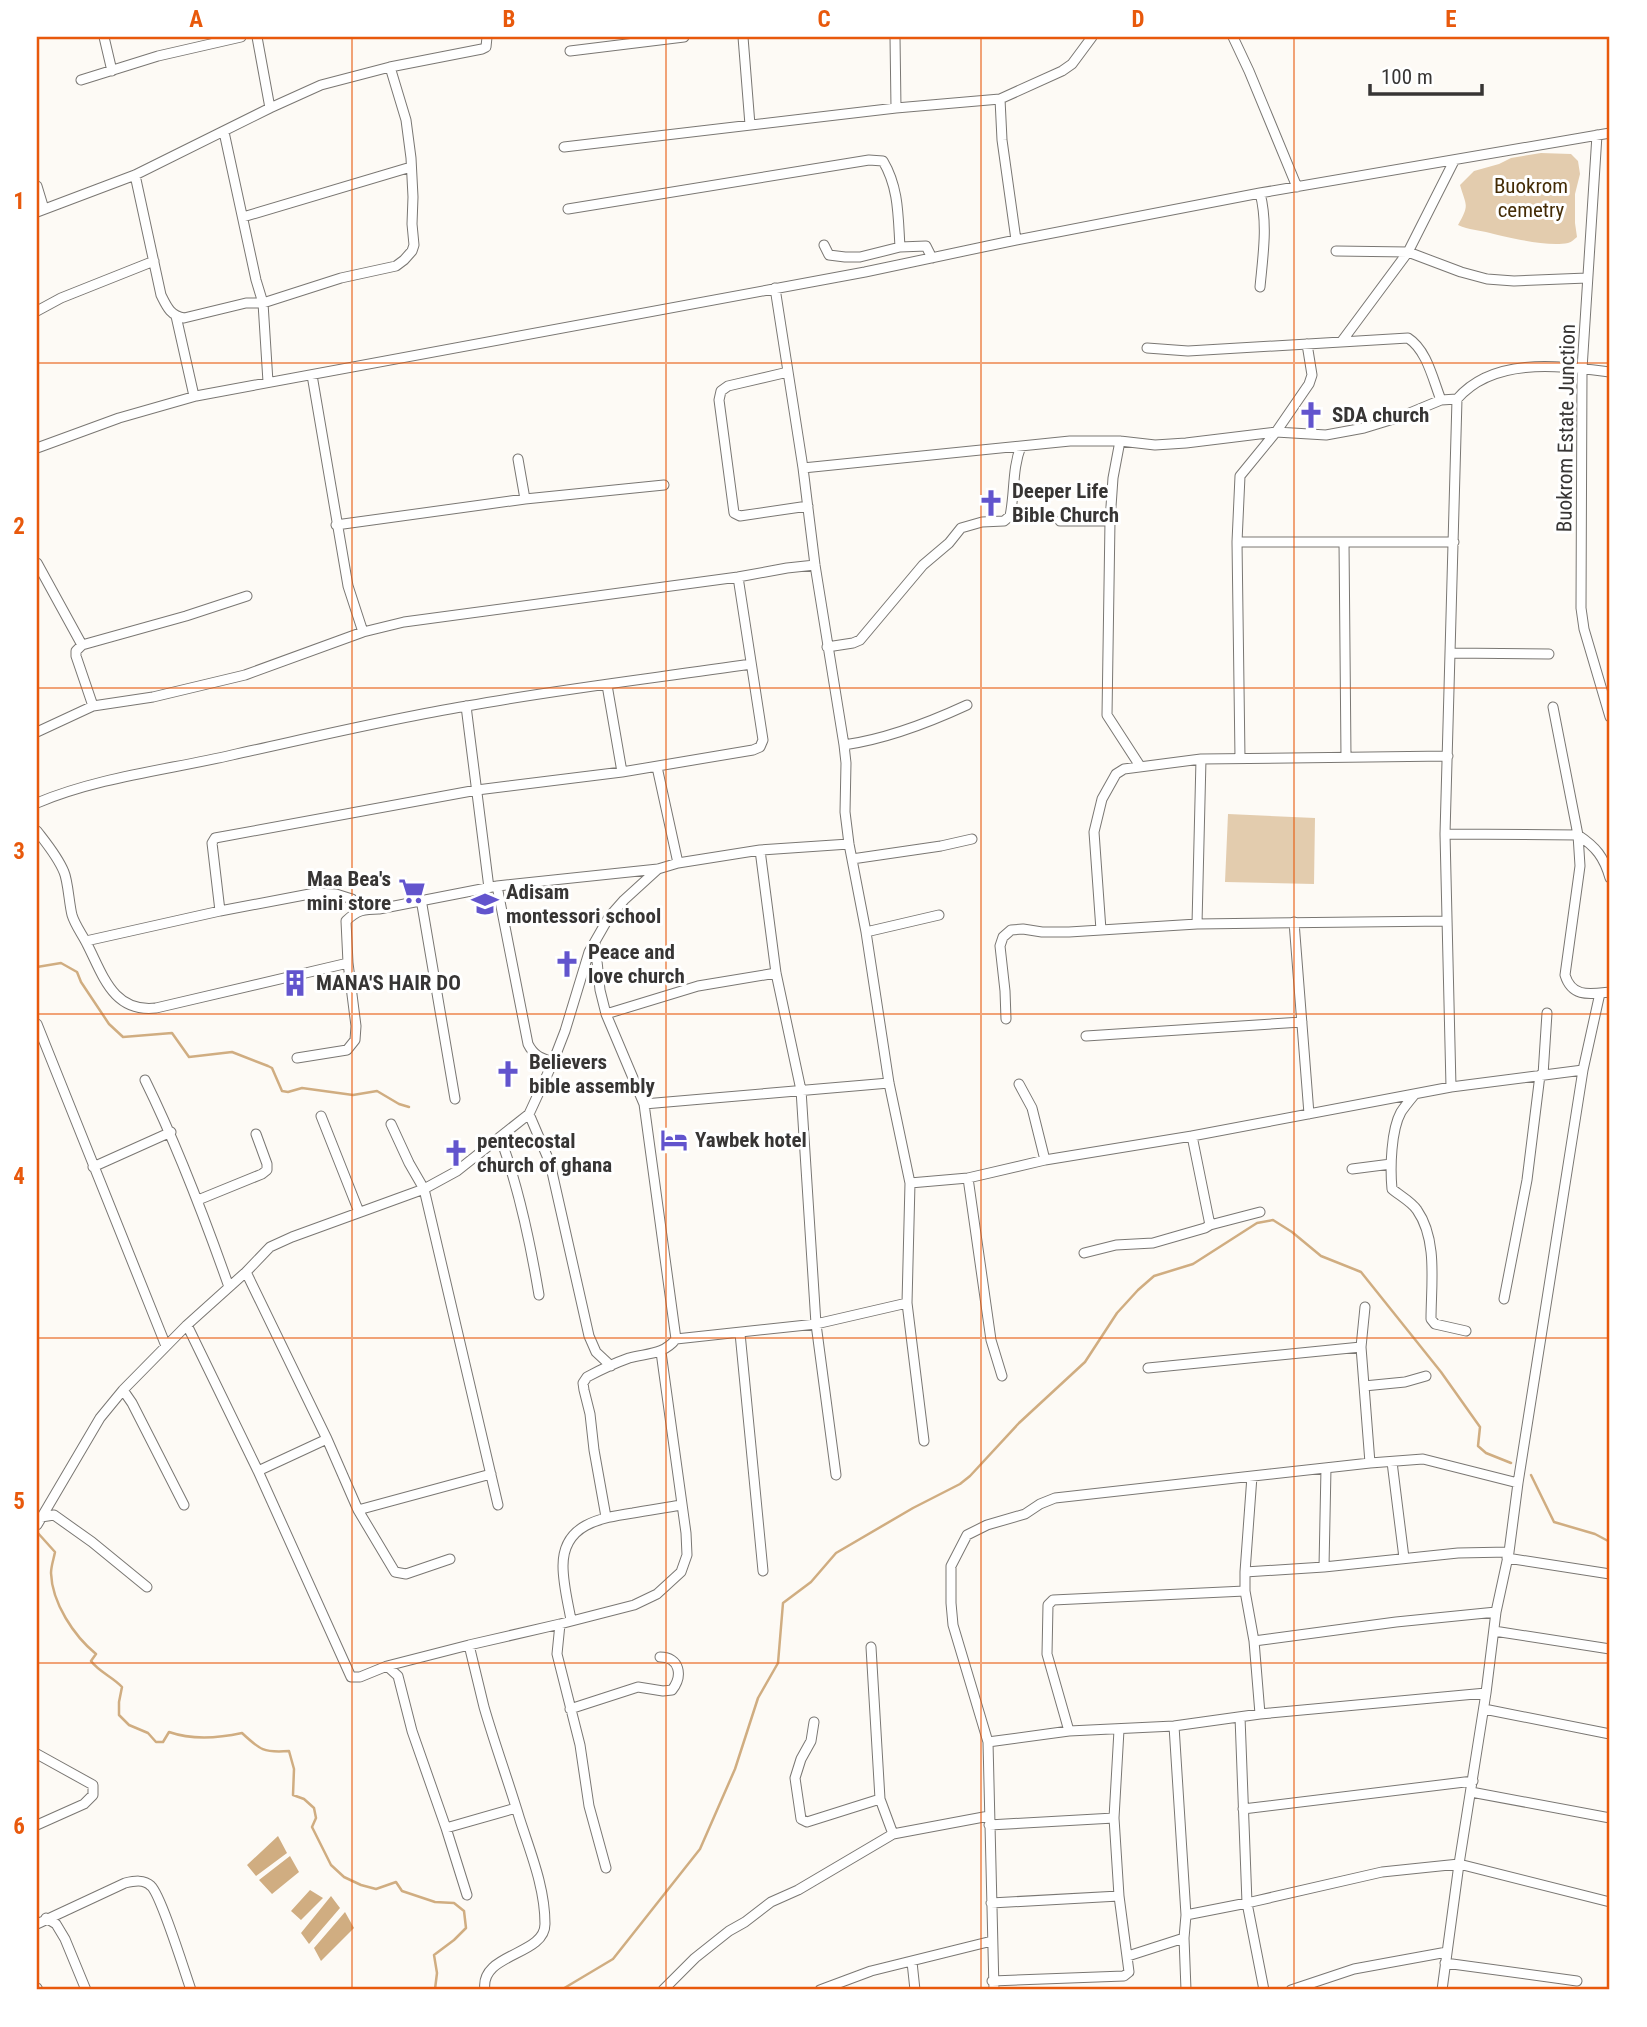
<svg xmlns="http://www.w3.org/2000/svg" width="1647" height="2027" font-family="'Roboto Condensed',sans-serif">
	<rect width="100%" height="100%" fill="#fdfaf5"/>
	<!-- green -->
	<path fill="#e3ccae" d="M1541,153L1571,154L1578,161L1580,174L1575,194V223L1577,237C1574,239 1572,242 1568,243C1547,247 1511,238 1490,233C1479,230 1469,230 1458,225C1470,204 1466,206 1460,185L1474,171L1499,164L1511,158Z
		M1228,814L1315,818L1314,884L1225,882Z"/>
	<!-- water -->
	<path fill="#d0ad81" d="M278,1836L287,1853L256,1876L247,1865Z
		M290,1856L299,1872L272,1894L259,1880Z
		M310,1890L323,1898L301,1920L291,1911Z
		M331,1896L340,1908L309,1944L301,1933Z
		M345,1912L354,1928L321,1961L314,1948Z"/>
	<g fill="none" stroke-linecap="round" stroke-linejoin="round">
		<!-- stream -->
		<path stroke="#d0ad81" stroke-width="2.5" d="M37,967L61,963L77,972L81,982L109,1024L123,1037L172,1033L189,1057L232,1052L268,1066L272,1068L282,1091L288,1092L302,1088L353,1095L377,1091L399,1104L409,1107
			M1531,1475L1554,1522L1595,1534L1610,1542
			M37,1532L55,1552C54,1558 51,1566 51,1573C52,1603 74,1636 96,1654L91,1661C99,1672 113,1677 122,1687L119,1702V1715L129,1725L148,1733L156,1742H163L169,1732C192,1740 219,1738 242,1733C260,1750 264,1753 289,1751L294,1769L293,1795L304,1799L314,1808L316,1818L312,1827L331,1865L344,1877L361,1885L376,1889L396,1882L402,1891L435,1902L454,1903L464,1911L466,1928L454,1940L434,1955L437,1973L435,1989L437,1990
			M561,1990L613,1959L700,1849L735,1769L758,1698L778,1663L783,1603L811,1582L836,1553L913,1508L960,1484L970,1476L1019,1423L1085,1362L1117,1313L1138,1290L1154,1276L1193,1264L1257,1223L1273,1220L1292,1232L1321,1256L1361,1272L1441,1372L1480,1427L1478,1446L1486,1453L1511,1463"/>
		<defs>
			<path id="minor" d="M104,37L112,71
				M257,37L270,108
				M743,37L750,125
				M895,37L896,108
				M1233,37L1249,71L1297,187
				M570,51L684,37
				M390,67L482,49L486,47L487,37
				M81,80L158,56L241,37
				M1000,99L1002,140L1016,240
				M224,132L256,280L263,303L268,382
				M1597,135L1582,369L1581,608L1584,629L1610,717
				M564,147L896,108L1000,99L1062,71L1072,64L1092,37
				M37,186L44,209
				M1260,193C1268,224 1263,255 1260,287
				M568,209L869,160L883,161C899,188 898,216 900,247
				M37,212L135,175L270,108L321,85L390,67L406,120L411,158L413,197L412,224L414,245L412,251L404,260L396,266L341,278L263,303H246L184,318C170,315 167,307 161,295L135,175
				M243,217L411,167
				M824,245L829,255L845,257H860L900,247L926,246L932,258
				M1336,251L1408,252L1461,272L1487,279L1514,281L1587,278
				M775,288L803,468L815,565L844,745L846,763L845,812L849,844L866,932L889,1083L910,1183L907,1303L924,1441
				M37,311L61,298L154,261
				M176,316L194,396
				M1342,341L1408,252L1454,161
				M1147,348L1188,351L1408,338C1427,350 1433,380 1441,400
				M788,372L728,386L721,391L719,400L734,513L740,516L808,506
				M312,375L348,586L363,632
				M1120,441L1113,478L1110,521L1107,715L1140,766
				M37,448L119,418L196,396L865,272L1016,240L1260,193L1610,133
				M518,459L525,499
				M803,468L1070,441H1120L1155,445L1186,443L1276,432L1326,435L1364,428L1400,417L1441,400L1457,399C1494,356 1560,366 1610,372
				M1060,521H1110
				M336,525L525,499L664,485
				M1237,542H1454
				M1344,542L1346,757
				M37,563L82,645L76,651V656L93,706
				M82,645L186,616L247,596
				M827,647L853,643L860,640L923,565L949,543L961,528L982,522L1004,521L1010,516C1015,492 1012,469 1021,446
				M1451,653L1549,654
				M607,685L622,772
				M466,706L489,888
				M1553,707L1578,835L1580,866L1565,975C1572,998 1590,994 1610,992
				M37,732L93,706L153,697L245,675L363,632L404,622L738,577L787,568L815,565
				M844,745C887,739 928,723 967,705
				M1240,758L1237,542L1240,476L1276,432L1309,384L1312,375L1307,344
				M657,767L678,863
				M37,803C99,777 167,770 232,755C310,738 388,719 467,706C561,689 656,678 751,664
				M37,831C47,844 58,857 64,872C68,881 69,903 72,915C75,925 82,934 87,944C103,975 113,1013 156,1008L348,963
				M1445,834L1578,835C1596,847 1604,857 1610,878
				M760,850L776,973L801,1090L816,1324L836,1475
				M852,859L941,846L972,839
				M497,886L528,1044C534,1056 541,1058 553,1062
				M421,899L455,1099
				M220,911L212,843L215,838L477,790L622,772L753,750L760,747L763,740L738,577
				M1294,922L1309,1114
				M1197,924L1201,759
				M1101,930L1094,832L1102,799L1116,774L1124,769L1201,759L1448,756
				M866,932L939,915
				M86,941L220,911L315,893L336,894L352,899L362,909
				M595,942L600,990L606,1014L644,1104L676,1339
				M606,1014L698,986L776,973
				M1006,1019L1005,991L1000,946L1003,937L1011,930L1023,929L1042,932H1069L1197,924L1447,921
				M37,1024L166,1346
				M1086,1036L1302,1022
				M297,1058L347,1050L355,1040L356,1026L348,963L346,921C357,910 364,909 379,909L497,886L658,869L678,863L760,850L849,844
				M1543,1075L1547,1013
				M145,1080C178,1147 204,1216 229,1287
				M1019,1084L1032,1108L1045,1160
				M1451,1087L1445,834L1457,399
				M1415,1094C1410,1100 1405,1106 1401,1112C1391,1130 1390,1168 1392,1189C1399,1195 1412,1202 1417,1210C1438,1240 1431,1285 1431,1319L1435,1324L1466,1331
				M644,1104L889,1083
				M529,1114L550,1163L589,1336L596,1352L611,1366
				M321,1116L359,1212
				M391,1124L409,1163L424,1189L498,1505
				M500,1137C519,1188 530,1241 539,1295
				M93,1167L171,1132
				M1352,1169L1391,1164
				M968,1178L991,1340L1002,1376
				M910,1183L968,1178L1045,1160L1192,1136L1451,1087L1583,1070
				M198,1200L262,1174L267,1170V1164L256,1134
				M1210,1225L1260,1212
				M1084,1253L1116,1245L1153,1243L1205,1228L1210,1225L1192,1136
				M246,1272L327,1439L358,1510L395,1572L406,1574L450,1559
				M1504,1299L1527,1180L1540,1075
				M1365,1307L1361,1347L1370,1463
				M187,1325L258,1471L351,1677H360L387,1666L469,1645L560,1624L634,1605L657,1594L681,1572L687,1555L686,1533L661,1352
				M740,1333L763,1571
				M1148,1368L1361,1347
				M1364,1386L1405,1382L1426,1376
				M123,1390L132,1403L184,1505
				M1392,1462L1404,1558
				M258,1471L327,1439
				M1252,1476L1245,1572V1591L1254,1641L1260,1714
				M358,1510L491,1474
				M41,1517L54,1515L92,1542L147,1587
				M606,1517L594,1450L590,1414L584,1390L583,1383L587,1377C600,1370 615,1363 629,1358C648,1353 663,1355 676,1339L816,1324L907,1303
				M37,1525L100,1418L123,1390L187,1325L246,1272L270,1247L292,1237L424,1189L457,1171L529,1114L553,1062L565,1031L589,952L609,917L624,900L658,869
				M1507,1558L1610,1574
				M1324,1567L1326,1468
				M1245,1572L1324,1567L1458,1553L1509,1552
				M571,1620C568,1603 563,1584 563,1566C563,1524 600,1518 633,1513C649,1510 665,1508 681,1505
				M560,1624L557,1654L580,1745L589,1806L606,1868
				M1494,1631L1610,1649
				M1254,1641L1396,1622L1496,1612
				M469,1645C474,1666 479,1687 484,1707C495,1745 509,1783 520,1820C531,1854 545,1888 545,1924C545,1956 479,1953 485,1990
				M871,1647L880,1799L893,1834
				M387,1666L398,1676L412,1731L446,1828L467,1895
				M570,1709L638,1687L663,1691L672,1690C683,1676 680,1657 660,1657
				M1484,1709L1610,1734
				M1240,1717L1247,1903L1264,1990
				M814,1722L811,1741L801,1759L795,1778L801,1819L807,1822L880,1799
				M1174,1726L1186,1915L1184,1938L1186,1990
				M1069,1731L1047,1654L1048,1605L1053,1600L1245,1591
				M988,1742L1069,1731L1174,1726L1260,1714L1486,1693
				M37,1754L93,1785V1795L84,1804L37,1825
				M1471,1792L1610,1818
				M1243,1809L1473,1781
				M989,1825L1114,1818
				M446,1828L516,1808
				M991,1903L1119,1896
				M1186,1915L1247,1903L1382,1872L1459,1864L1610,1902
				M46,1918L56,1924L65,1939L86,1990
				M37,1924L125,1883C134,1881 144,1879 151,1886C161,1895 185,1973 191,1990
				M1128,1956L1184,1938
				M912,1962L915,1990
				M1445,1963L1577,1981
				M992,1981L1124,1976L1129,1972L1119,1896L1114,1818L1119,1730
				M37,1988L38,1990
				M663,1990L695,1958L729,1931L745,1922L771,1902L798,1890L893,1834L989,1816
				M820,1990L871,1971L992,1941
				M994,1990L988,1742L953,1625L951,1603V1566L967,1535L987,1525L1025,1514L1040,1504L1055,1498L1370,1463L1423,1459L1518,1483
				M1291,1990L1354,1969L1447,1952
				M1442,1990L1459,1864L1486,1693L1496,1612L1509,1552L1518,1483L1583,1070L1600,993"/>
		</defs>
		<!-- minor casing -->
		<use href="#minor" stroke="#7a7773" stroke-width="11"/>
		<!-- minor -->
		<use href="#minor" stroke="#fff" stroke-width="9"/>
	</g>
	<!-- grid -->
	<path fill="none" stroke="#e8590c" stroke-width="2" stroke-opacity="0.55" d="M352,37V1990M666,37V1990M981,37V1990M1294,37V1990M37,363H1610M37,688H1610M37,1014H1610M37,1338H1610M37,1663H1610"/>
	<!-- icons -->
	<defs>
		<symbol id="church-bare" viewBox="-9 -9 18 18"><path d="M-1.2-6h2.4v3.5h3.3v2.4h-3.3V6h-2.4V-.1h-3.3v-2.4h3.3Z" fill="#6254cd" stroke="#fff" stroke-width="2.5" paint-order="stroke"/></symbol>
		<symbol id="supermarket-bare" viewBox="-9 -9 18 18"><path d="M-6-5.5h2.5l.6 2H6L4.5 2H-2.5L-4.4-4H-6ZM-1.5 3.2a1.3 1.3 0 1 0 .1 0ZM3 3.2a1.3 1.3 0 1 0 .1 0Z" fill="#6254cd" stroke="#fff" stroke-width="2.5" paint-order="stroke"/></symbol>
		<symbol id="school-bare" viewBox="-9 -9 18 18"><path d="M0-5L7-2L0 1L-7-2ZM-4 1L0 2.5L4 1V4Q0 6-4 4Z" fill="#6254cd" stroke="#fff" stroke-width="2.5" paint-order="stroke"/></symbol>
		<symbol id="building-bare" viewBox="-9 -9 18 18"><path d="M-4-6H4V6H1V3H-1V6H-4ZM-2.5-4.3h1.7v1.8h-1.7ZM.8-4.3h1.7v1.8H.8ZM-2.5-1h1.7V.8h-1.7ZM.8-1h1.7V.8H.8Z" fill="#6254cd" stroke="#fff" stroke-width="2.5" paint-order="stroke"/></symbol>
		<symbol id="hotel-bare" viewBox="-9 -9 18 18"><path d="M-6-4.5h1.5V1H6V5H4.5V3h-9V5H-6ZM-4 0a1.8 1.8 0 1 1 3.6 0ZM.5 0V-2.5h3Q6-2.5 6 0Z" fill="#6254cd" stroke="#fff" stroke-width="2.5" paint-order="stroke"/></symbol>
	</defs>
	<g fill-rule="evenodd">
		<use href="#church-bare" x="1292" y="396" width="38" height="38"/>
		<use href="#church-bare" x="972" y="484" width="38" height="38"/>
		<use href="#supermarket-bare" x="393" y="872" width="38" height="38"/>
		<use href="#school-bare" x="466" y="885" width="38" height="38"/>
		<use href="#church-bare" x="548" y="945" width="38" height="38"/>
		<use href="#building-bare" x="276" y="964" width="38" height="38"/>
		<use href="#church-bare" x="489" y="1055" width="38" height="38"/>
		<use href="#hotel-bare" x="655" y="1121" width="38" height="38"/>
		<use href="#church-bare" x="437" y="1134" width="38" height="38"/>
	</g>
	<g text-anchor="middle" stroke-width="6" stroke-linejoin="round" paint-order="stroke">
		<!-- park labels -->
		<g font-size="21" fill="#442c06" stroke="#fff">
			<text x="1531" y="193">Buokrom<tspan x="1531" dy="24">cemetry</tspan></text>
		</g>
		<!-- poi labels -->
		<g font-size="21" font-weight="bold" fill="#373534" stroke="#fff" text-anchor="start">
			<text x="1332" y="422">SDA church</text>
			<text x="1012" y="498">Deeper Life<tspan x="1012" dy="24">Bible Church</tspan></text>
			<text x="391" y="886" text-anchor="end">Maa Bea's<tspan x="391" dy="24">mini store</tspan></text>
			<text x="506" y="899">Adisam<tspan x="506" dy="24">montessori school</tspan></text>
			<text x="588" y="959">Peace and<tspan x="588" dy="24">love church</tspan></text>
			<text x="316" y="990">MANA'S HAIR DO</text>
			<text x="529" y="1069">Believers<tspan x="529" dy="24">bible assembly</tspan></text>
			<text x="695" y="1147">Yawbek hotel</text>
			<text x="477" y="1148">pentecostal<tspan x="477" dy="24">church of ghana</tspan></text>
		</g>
		<!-- street labels -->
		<g font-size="21" fill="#373534" stroke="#fff">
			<text transform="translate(1566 428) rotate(-89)" y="7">Buokrom Estate Junction</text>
		</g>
	</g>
	<!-- border -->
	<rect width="1647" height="2027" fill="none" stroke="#ffffff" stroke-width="77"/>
	<!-- scale -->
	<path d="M1370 84v10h112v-10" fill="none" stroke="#373534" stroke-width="3.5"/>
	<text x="1381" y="84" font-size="21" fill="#373534" stroke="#ffffff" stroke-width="5" paint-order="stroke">100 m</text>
	<rect x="38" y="38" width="1570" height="1950" fill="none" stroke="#e8590c" stroke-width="2.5"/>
	<g font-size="23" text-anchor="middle" font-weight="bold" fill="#e8590c">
		<text x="196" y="27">A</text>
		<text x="509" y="27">B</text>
		<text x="824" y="27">C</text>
		<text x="1138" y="27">D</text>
		<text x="1451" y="27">E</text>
		<text x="19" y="209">1</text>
		<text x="19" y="534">2</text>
		<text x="19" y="859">3</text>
		<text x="19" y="1184">4</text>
		<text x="19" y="1509">5</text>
		<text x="19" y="1834">6</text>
	</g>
</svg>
